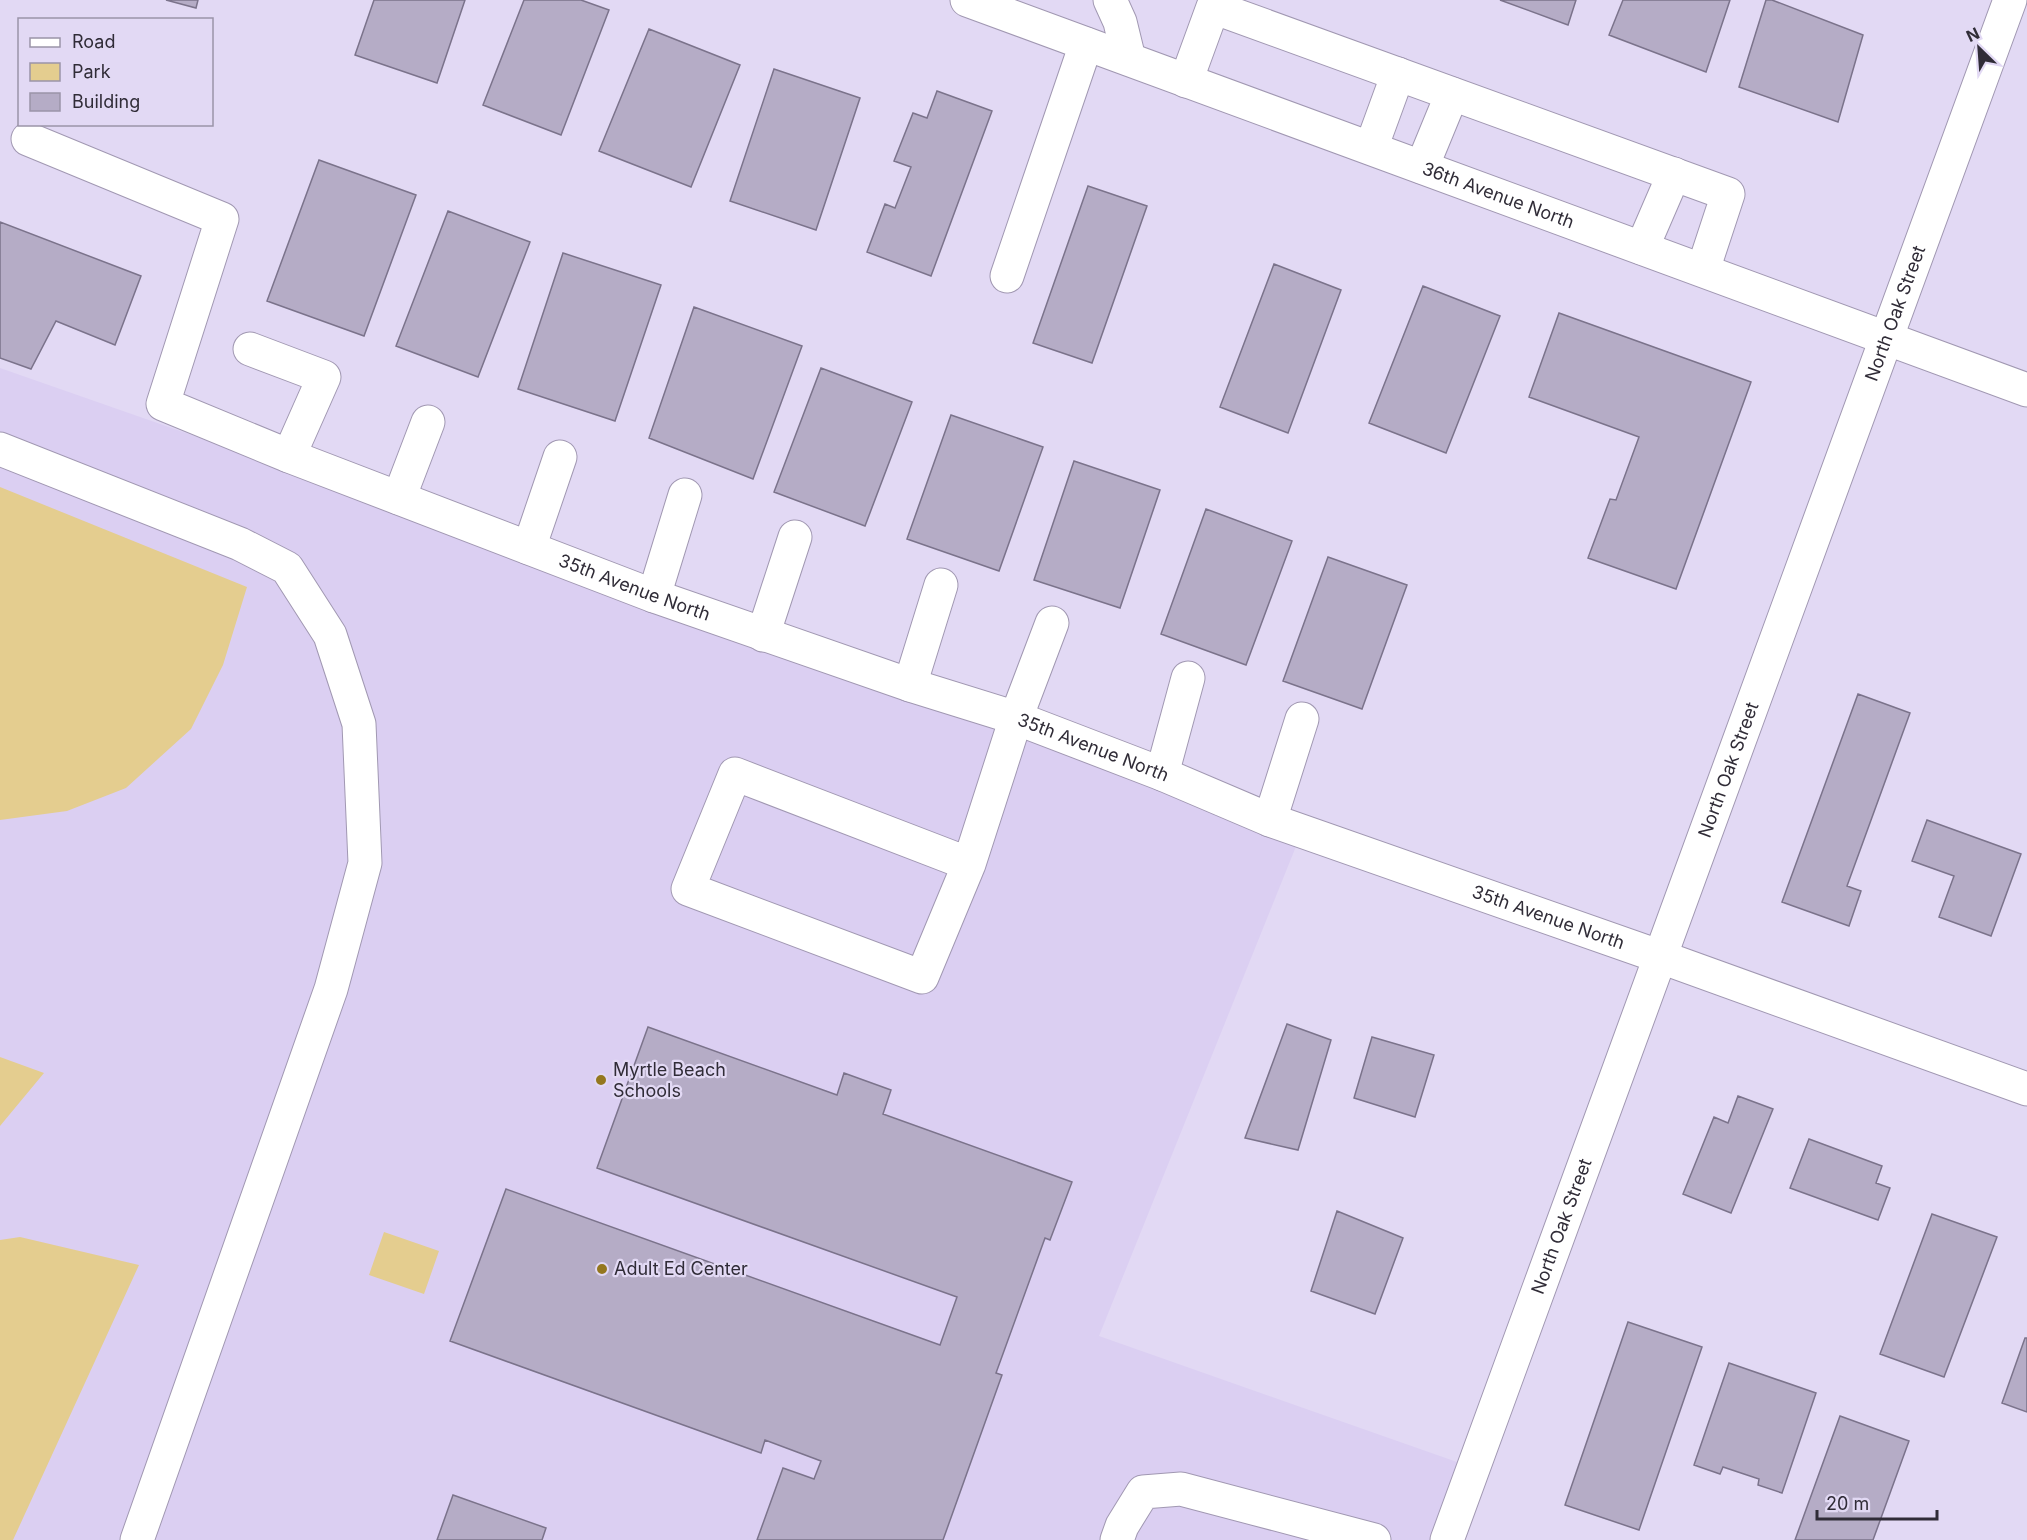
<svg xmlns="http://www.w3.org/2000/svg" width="2027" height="1540" font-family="Inter,sans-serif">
	<rect width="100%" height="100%" fill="#e2d9f4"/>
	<!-- built -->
	<path fill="#dbcff2" d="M0,368L1305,824L1099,1336L1474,1468L1447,1540H0Z"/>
	<!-- green -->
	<path fill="#e4cd8f" d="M0,487L247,587L223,665L191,729L126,788L67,811L0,820Z
		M0,1057L44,1073L0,1126Z
		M384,1232L439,1251L424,1294L369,1275Z
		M20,1237L139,1265L13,1540H0V1240Z"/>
	<!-- building -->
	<path fill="#b5acc6" stroke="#7b738b" stroke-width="1.5" d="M166,0H198L196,8Z
		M374,0H465L437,83L355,55Z
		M524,0H581L609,10L561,135L483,105Z
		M1500,0H1576L1568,25Z
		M1623,0H1730L1706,72L1609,35Z
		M1766,0H1772L1863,35L1838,122L1739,87Z
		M649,29L740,65L691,187L599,151Z
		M774,69L860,98L816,230L730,201Z
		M937,91L992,111L931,276L867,252L885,204L895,208L911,167L894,161L913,113L927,118Z
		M319,160L416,195L364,336L267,301Z
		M1088,186L1147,206L1092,363L1033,343Z
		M448,211L530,242L478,377L396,346Z
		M0,222L141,276L115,345L56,321L31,369L0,358Z
		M563,253L661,285L615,421L518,389Z
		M1274,264L1341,290L1288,433L1220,407Z
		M1423,286L1500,316L1446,453L1369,423Z
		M694,307L802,346L753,479L649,438Z
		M1559,313L1751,382L1676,589L1588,558L1610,499L1616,500L1639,437L1529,397Z
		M821,368L912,402L865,526L774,492Z
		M951,415L1043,447L999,571L907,539Z
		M1074,461L1160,490L1120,608L1034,580Z
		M1206,509L1292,541L1246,665L1161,634Z
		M1328,557L1407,585L1362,709L1283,681Z
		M1858,694L1910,713L1847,886L1861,891L1849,926L1782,902Z
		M1927,820L2021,854L1991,936L1939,917L1954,876L1912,861Z
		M1287,1024L1331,1040L1298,1150L1245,1138Z
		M648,1027L837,1095L844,1073L891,1090L883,1114L1072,1182L1050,1240L1045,1238L996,1373L1002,1375L943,1540H757L783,1468L814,1479L821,1461L765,1440L761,1453L450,1341L506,1189L940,1345L957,1297L597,1168Z
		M1372,1037L1434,1055L1415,1117L1354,1098Z
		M1738,1096L1773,1109L1731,1213L1683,1194L1714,1117L1728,1123Z
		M1809,1139L1882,1166L1876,1183L1890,1188L1878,1220L1790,1188Z
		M1337,1211L1403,1238L1375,1314L1311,1291Z
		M1932,1214L1997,1237L1944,1377L1880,1354Z
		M1628,1322L1702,1347L1639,1530L1565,1505Z
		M2025,1338H2027V1412L2002,1403Z
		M1729,1363L1816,1393L1782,1493L1758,1485L1759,1479L1723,1467L1720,1474L1694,1465Z
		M1840,1416L1909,1441L1873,1540H1795Z
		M453,1495L546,1528L542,1540H437Z"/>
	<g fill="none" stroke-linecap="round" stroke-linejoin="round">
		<defs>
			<g id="minor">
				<path id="s1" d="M967,0L2027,390"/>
				<path d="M1110,0L1120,22L1129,59"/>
				<path d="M1186,81L1213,7L1728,194L1703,270"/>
				<path id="s2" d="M28,139L222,219L163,404L289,456L654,596L910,685L1016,718L1162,774L1270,820L1661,957L2027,1089"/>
				<path d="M1371,148L1398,74"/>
				<path d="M1422,167L1452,94"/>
				<path d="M1642,248L1674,174"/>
				<path d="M1007,276L1086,44"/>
				<path d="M250,349L324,377L289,456"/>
				<path d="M0,449L240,544L287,568L330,635L359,724L365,863L331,989L137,1540"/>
				<path d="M399,498L428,422"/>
				<path d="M529,548L560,457"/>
				<path d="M654,596L685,495"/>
				<path d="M763,635L795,537"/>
				<path d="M910,685L941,585"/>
				<path d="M1162,774L1188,678"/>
				<path d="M1270,820L1302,719"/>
				<path d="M969,864L735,774L688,889L922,977L969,864L1016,718L1052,623"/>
				<path d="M1117,1540L1122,1526L1143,1492L1181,1489L1374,1540"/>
				<path id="s3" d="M1447,1540L2010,0"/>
			</g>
		</defs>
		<!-- minor casing -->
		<use href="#minor" stroke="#a198b2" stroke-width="35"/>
		<!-- minor -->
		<use href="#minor" stroke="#fff" stroke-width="33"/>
	</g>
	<!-- markers -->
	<g fill="#94771e" stroke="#e2d9f4" stroke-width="2">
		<circle cx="601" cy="1080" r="6"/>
		<circle cx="602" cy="1269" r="6"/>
	</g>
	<g text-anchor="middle" stroke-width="4.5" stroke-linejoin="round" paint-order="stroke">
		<!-- street labels -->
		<g font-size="18" fill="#302c37" stroke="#e2d9f4">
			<text dy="6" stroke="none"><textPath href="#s1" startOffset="566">36th Avenue North</textPath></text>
			<text dy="6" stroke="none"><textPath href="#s3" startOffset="1306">North Oak Street</textPath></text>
			<text dy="6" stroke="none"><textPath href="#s2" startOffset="910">35th Avenue North</textPath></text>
			<text dy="6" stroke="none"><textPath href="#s2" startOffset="1396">35th Avenue North</textPath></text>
			<text dy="6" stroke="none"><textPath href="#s3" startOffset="820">North Oak Street</textPath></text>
			<text dy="6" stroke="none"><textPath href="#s2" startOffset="1882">35th Avenue North</textPath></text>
			<text dy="6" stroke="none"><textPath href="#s3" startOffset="334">North Oak Street</textPath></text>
		</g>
		<!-- poi labels -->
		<g font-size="18" fill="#302c37" stroke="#e2d9f4" text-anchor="start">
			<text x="613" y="1076">Myrtle Beach<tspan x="613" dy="21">Schools</tspan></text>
			<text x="614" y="1275">Adult Ed Center</text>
		</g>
	</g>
	<!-- legend -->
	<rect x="18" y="18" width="195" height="108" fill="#e2d9f4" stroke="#9b94a8" stroke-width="1.5"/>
	<rect x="30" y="38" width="30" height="9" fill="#ffffff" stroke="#9b94a8" stroke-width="1.5"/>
	<text x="72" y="48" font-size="18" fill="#302c37">Road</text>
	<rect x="30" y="63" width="30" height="18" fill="#e4cd8f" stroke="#9b94a8" stroke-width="1.5"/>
	<text x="72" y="78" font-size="18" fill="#302c37">Park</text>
	<rect x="30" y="93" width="30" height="18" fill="#b5acc6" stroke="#9b94a8" stroke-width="1.5"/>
	<text x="72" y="108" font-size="18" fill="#302c37">Building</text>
	<!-- north arrow -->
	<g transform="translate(1979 48) rotate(335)" stroke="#e2d9f4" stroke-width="4.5" paint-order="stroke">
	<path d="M0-4.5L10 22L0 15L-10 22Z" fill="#302c37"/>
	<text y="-9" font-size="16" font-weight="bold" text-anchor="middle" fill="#302c37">N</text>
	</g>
	<!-- scale -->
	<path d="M1817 1510v9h120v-9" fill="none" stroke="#302c37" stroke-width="3"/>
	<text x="1826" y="1510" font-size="18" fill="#302c37" stroke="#e2d9f4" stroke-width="4.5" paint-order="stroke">20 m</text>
</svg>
